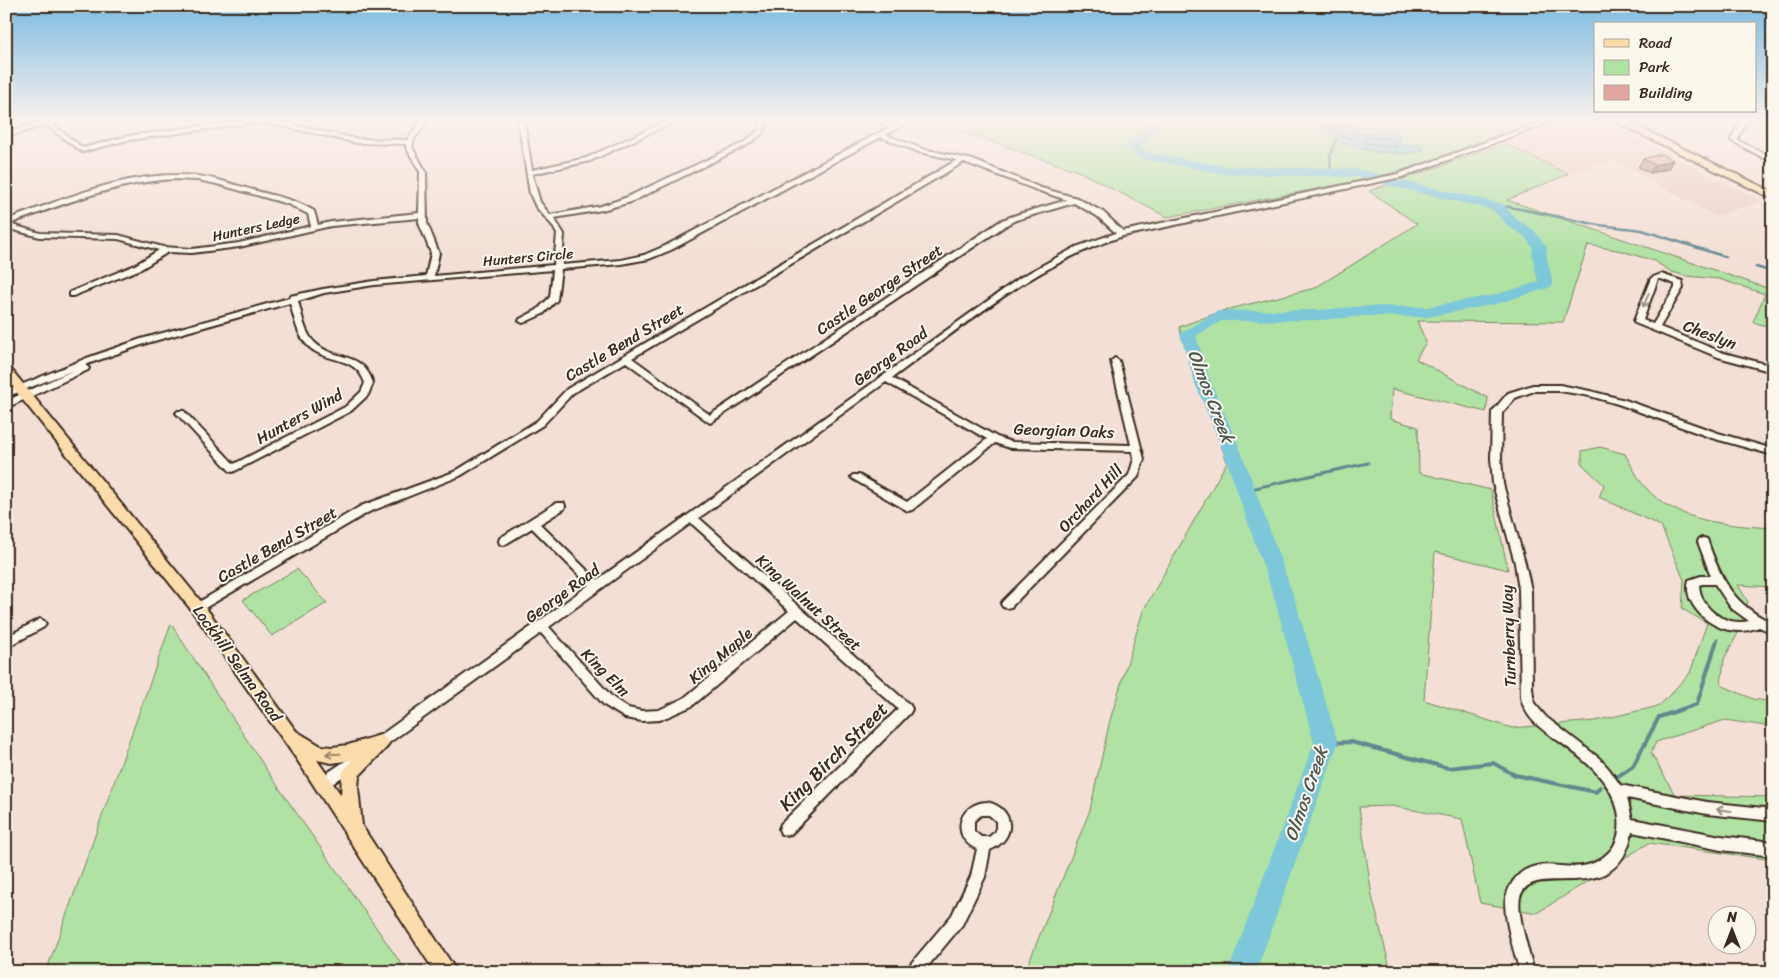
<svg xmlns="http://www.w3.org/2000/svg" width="1779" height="978" font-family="Sriracha,sans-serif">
	<rect width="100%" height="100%" fill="#f3dfd5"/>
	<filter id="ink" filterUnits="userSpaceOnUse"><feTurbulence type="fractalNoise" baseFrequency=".02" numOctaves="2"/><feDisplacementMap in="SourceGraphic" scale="10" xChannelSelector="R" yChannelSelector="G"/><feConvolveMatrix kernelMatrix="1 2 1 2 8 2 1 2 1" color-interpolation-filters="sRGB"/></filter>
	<g filter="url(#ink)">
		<!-- built -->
		<path fill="#edcec5" d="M1569,120H1599L1762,201L1715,216L1614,160L1568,174L1505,144Z
			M1635,120H1675L1663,133Z"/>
		<!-- green -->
		<path fill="#b0e2a3" stroke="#768660" d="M970,120H1162L1166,123L1171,120H1347L1320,127L1336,135L1334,137L1398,154L1423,149L1419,144L1404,145L1397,139L1401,137L1395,133L1358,134L1352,120H1478L1503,133L1416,166L1369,179L1167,217L1080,172L952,128Z
			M1505,144L1568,174L1507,200L1773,290V328L1753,322L1765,294L1719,279L1686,276L1672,272L1654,261L1622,251L1588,245L1563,322L1417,321L1426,342L1416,359L1488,398L1486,412L1392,389L1390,419L1418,427L1419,473L1491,490L1508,570L1435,552L1424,700L1512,728L1595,721L1659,706L1690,673L1707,623L1682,609L1684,580L1661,526L1599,497L1604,485L1582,464V451L1600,447L1625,454C1631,464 1637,478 1645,487C1677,523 1728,525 1773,528V587L1738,585L1748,602L1737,635L1724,659L1721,685L1753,699L1773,702V727L1725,720L1656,742L1651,753L1675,795L1773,797V860L1649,843L1537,913L1480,903L1462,819L1391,806L1359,807L1372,896L1391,972H1025L1090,810L1110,720L1143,611L1227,462L1179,327L1225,310L1315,288L1417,224L1369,191Z
			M297,569L327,603L272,636L243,600Z
			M171,624L270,775L407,972H46Z"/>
		<!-- water -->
		<path fill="#7bc7da" stroke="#61888f" d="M1352,120L1358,134L1395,133L1402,136L1397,139L1403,145L1419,144L1424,150C1396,157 1359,152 1333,138L1336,135L1318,123Z"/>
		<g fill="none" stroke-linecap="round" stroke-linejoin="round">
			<!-- shore -->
			<path stroke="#556969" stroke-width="1" d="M1328,120V125L1338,131L1341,136L1352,139L1354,136L1347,120
				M1366,138H1391L1396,147L1365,143Z"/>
			<!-- stream-far2 -->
			<path stroke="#61888f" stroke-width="2.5" d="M1331,171L1330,157L1337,137
				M1498,207H1510L1599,225L1642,230L1726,257
				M1756,267L1773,272"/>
			<!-- stream-far1 -->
			<path stroke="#61888f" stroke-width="3" d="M1246,490L1368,463"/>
			<!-- stream -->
			<path stroke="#61888f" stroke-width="4" d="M1326,743L1351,742L1448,768L1493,763L1515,775L1596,792L1600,787
				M1618,776L1633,766L1659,717L1697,704L1717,640"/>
			<!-- river -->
			<path fill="#7bc7da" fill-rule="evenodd" d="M1144,120H1156L1158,129L1140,146L1147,152L1224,166L1358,169L1378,174L1379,177L1373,181L1358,177L1224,174L1143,159L1139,158L1126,146L1146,128Z
				M1391,178L1503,204L1519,221L1534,230L1547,248L1546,254L1553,284L1551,287L1496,304L1427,317L1364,316L1321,320L1221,321L1196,336L1211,383L1241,451L1295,600L1338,743L1256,972H1228L1314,743L1275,600L1223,451L1195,383L1180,334L1218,311L1321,310L1364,306L1427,307L1494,295L1538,282L1532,254L1533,248L1524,236L1509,227L1493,210L1386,185L1384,182Z"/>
			<defs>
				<path id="minor" d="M48,120H59L51,123L83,148L128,136L243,120L278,121L357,139L407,140L422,120H428L414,139L412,147L426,172L427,223L439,253L434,276L554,265L557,234L552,225L536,207L530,194L518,120H524L532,170L586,158L669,120H678L590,161L532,174L540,202L550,215L601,206L625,198L743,143L758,131L761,120H767L763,133L747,145L631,202L602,210L554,218L564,234L562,265L621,260L644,255L665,246L890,127L870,120H881L895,125L904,120H912L886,135L923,149L973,160L1041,188L1077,198L1103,212L1123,231L1398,174L1546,120H1556L1402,177L1123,236C1036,263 965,325 892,378L997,437L1011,442L1131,445L1111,361L1115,358L1119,361L1144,459L1138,477L1011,607L1007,608L1003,607L1001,604L1003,601L1129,475L1134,459L1132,451L1010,448L995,443L912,510L908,511L853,479L851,477L853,475H859L907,502L987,439L886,382L699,518L910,705L912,709L910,713L791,834L786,835L781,834L779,829L781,824L898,709L797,618L692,706L660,720L642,721L625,718L604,705L541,633L379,750L375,752L371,750L369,746L371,742L589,585L532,528L504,545L500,544L499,541L500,538L556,503H564L565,506L564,509L540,524L597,580L1021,277L1076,247L1116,233L1097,216L1074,203L1016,220L1008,224L710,423L626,362L573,393L543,425L460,476L369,512L198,612L194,611L192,608L194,605L361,506L454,472L537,421L567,389L957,160L919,152L881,137L671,250L649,259L621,264L561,269L557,300L543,314L523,323L519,321L520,319L537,310L550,297L553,270L374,285L324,293L298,301C302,314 304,333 315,343C336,362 362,350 373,383L368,395L351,411L233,472L230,471L178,415L176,413L178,411H184L234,464L345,407L361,392L365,383C355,354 326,364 308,346C297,335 294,317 290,303L147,343L93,362L85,365L89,368L88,370L6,408V401L74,370L6,397V391L87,358L141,339L289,298L290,296L323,289L374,281L426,276L431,253L419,223V218L331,226L239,247L192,253L168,252L141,269L73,296H70V292L135,265L159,250L118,239L40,237L6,228V220C67,198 131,169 197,176C216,178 235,185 253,190C274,196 295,199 314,211L318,225L331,222L419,213L420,172L406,147V144L357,143L278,125L252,123L128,140L82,152L46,125L6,137V133ZM964,162L1037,190L1067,200L1019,214L1002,220L710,415L632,358ZM173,179L198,180L217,184L288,204L308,214L311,226L239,243L192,249L163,247L118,235L40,233L9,224C64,204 114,183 173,179ZM691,523L789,611L684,698L659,710L642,711L628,708L612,697L549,627Z
					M728,120H738L735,122Z
					M1741,120H1747L1737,140L1773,158V163L1732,141L1731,140Z
					M1661,274L1682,281L1683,288L1660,327L1724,353L1773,366V372L1718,357L1635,323L1634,321L1651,278ZM1658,279H1661L1675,284V288L1653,324L1643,320Z
					M1533,385H1560L1590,391L1625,400L1718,433L1773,449V455L1712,438L1618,404L1590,396L1560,391H1534L1515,398L1502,413L1501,458L1503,484L1525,563L1531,590L1532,688L1534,703L1546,717L1599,758L1609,769L1620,785L1707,802L1773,809V821L1707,814L1627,798L1632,819L1721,836L1773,842V856L1721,850L1632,832C1617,913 1532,857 1520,897C1516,914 1530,954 1534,972H1520C1515,954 1502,914 1506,897C1509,886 1515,876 1525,870C1553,856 1581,880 1608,853C1620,842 1621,825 1618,811C1611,781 1584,759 1560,742C1543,730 1526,720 1521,698L1519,590L1515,563L1493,484L1491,458L1492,412L1508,393Z
					M1703,538L1707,539L1708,542C1721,580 1734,606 1773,623V633L1759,627C1732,638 1702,625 1690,599C1688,593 1687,586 1689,580L1701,576H1711L1698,542L1699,539ZM1702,584H1715L1731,608L1749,621C1725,626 1701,610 1699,585Z
					M40,619L44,621L46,624L44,627L6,648V637Z
					M359,752L363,754L365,758L363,762L328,787L323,789L318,787L317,783L318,779Z
					M987,802C1015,808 1017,839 990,850L985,877L962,925L923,972H906L908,967L952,915L971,876L977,849C950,838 958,803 987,802ZM981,815H989L996,821V831L989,837H981L974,831V821Z"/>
				<path id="major" d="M1612,120H1624L1773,192V199Z
					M6,367L10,368L203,604L296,731L321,746L332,747L348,745L380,735L386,738L389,743L386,748L359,776L358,787L362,826L457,972H435L296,758L193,612L6,379ZM317,760L332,763L352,760L342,773L341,795Z"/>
			</defs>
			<!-- minor casing -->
			<use href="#minor" stroke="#3b2a1e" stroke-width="4"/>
			<!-- major casing -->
			<use href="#major" stroke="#3b2a1e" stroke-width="4"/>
			<!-- minor -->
			<use href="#minor" fill="#fbf7ec" fill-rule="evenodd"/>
			<!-- major -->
			<use href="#major" fill="#fddcac" fill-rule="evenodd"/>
		</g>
		<!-- wall -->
		<path fill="#c18f89" stroke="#3b2a1e" d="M1643,159L1668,169L1650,173L1638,167Z"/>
		<!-- shaded-wall -->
		<path fill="#9d746f" stroke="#3b2a1e" d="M1673,160L1668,169L1650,173L1655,165Z"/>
		<!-- building -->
		<path fill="#e0a69f" stroke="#3b2a1e" d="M1661,154L1673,160L1655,165L1643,159Z"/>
		<!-- one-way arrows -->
		<defs><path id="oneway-shaft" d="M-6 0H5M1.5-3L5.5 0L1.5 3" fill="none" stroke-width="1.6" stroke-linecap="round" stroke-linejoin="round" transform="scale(1.25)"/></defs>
		<g stroke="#9b9085">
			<use href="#oneway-shaft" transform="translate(1646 300) rotate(112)"/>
			<use href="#oneway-shaft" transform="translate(1724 810) rotate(-173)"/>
		</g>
		<use stroke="#9c8365" href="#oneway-shaft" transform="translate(333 754) rotate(179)"/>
	</g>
	<!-- sky -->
	<linearGradient id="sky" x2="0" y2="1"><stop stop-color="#7cbce2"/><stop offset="0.47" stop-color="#faf1ec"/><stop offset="1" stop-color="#faf1ec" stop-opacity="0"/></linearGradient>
	<rect width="1779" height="257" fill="url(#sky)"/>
	<g text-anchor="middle" stroke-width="4" stroke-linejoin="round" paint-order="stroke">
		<!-- far-street labels -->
		<g font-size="14" fill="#3b2a1e" stroke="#fbf7ec">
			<text transform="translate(256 227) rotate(-12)" y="5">Hunters Ledge</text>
			<text transform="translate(528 257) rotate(-5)" y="5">Hunters Circle</text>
		</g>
		<!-- street labels -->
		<g font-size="16" fill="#3b2a1e" stroke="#fbf7ec">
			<text transform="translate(879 289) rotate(-34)" y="6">Castle George Street</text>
			<text transform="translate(1710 334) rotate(21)" y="6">Cheslyn</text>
			<text transform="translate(624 342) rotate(-31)" y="6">Castle Bend Street</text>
			<text transform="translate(890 356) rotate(-36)" y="6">George Road</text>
			<text transform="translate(299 416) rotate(-29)" y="6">Hunters Wind</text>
			<text transform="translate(1064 430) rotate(2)" y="6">Georgian Oaks</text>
			<text transform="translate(1090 498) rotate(-47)" y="6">Orchard Hill</text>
			<text transform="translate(277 544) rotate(-30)" y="6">Castle Bend Street</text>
			<text transform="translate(562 593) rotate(-36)" y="6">George Road</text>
			<text transform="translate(809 602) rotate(42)" y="6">King Walnut Street</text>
			<text transform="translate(1508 636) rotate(-92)" y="6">Turnberry Way</text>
			<text transform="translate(720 655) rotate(-40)" y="6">King Maple</text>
			<text transform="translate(238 663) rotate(54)" y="6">Lockhill Selma Road</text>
			<text transform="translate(606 672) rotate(45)" y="6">King Elm</text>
		</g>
		<!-- water labels -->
		<g font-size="18" font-style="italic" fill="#4e5956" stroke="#fbf7ec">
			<text transform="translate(1211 396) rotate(69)" y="6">Olmos Creek</text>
			<text transform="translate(1306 794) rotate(-71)" y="6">Olmos Creek</text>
		</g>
		<!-- near-street labels -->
		<g font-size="19" fill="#3b2a1e" stroke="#fbf7ec">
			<text transform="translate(833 756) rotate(-45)" y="7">King Birch Street</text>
		</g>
	</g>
	<!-- margin -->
	<rect width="1779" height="978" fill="none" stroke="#fbf7ec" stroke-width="25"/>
	<rect x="12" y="12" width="1754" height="953" fill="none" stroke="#3b2a1e" stroke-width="2" filter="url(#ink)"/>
	<!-- legend -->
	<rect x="1594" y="22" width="162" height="90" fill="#fbf7ec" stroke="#aea59a"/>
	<rect x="1604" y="39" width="25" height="8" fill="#fddcac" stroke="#aea59a"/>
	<text x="1639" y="48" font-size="15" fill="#3b2a1e">Road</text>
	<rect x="1604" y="60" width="25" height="15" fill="#b0e2a3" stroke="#aea59a"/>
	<text x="1639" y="72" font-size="15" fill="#3b2a1e">Park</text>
	<rect x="1604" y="85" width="25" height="15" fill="#e0a69f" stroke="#aea59a"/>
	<text x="1639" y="98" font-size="15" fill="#3b2a1e">Building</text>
	<!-- north arrow -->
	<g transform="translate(1732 930)"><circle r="24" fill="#fbf7ec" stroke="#aea59a"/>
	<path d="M0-4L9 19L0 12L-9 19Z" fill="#3b2a1e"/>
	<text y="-8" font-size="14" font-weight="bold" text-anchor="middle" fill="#3b2a1e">N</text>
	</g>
</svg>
